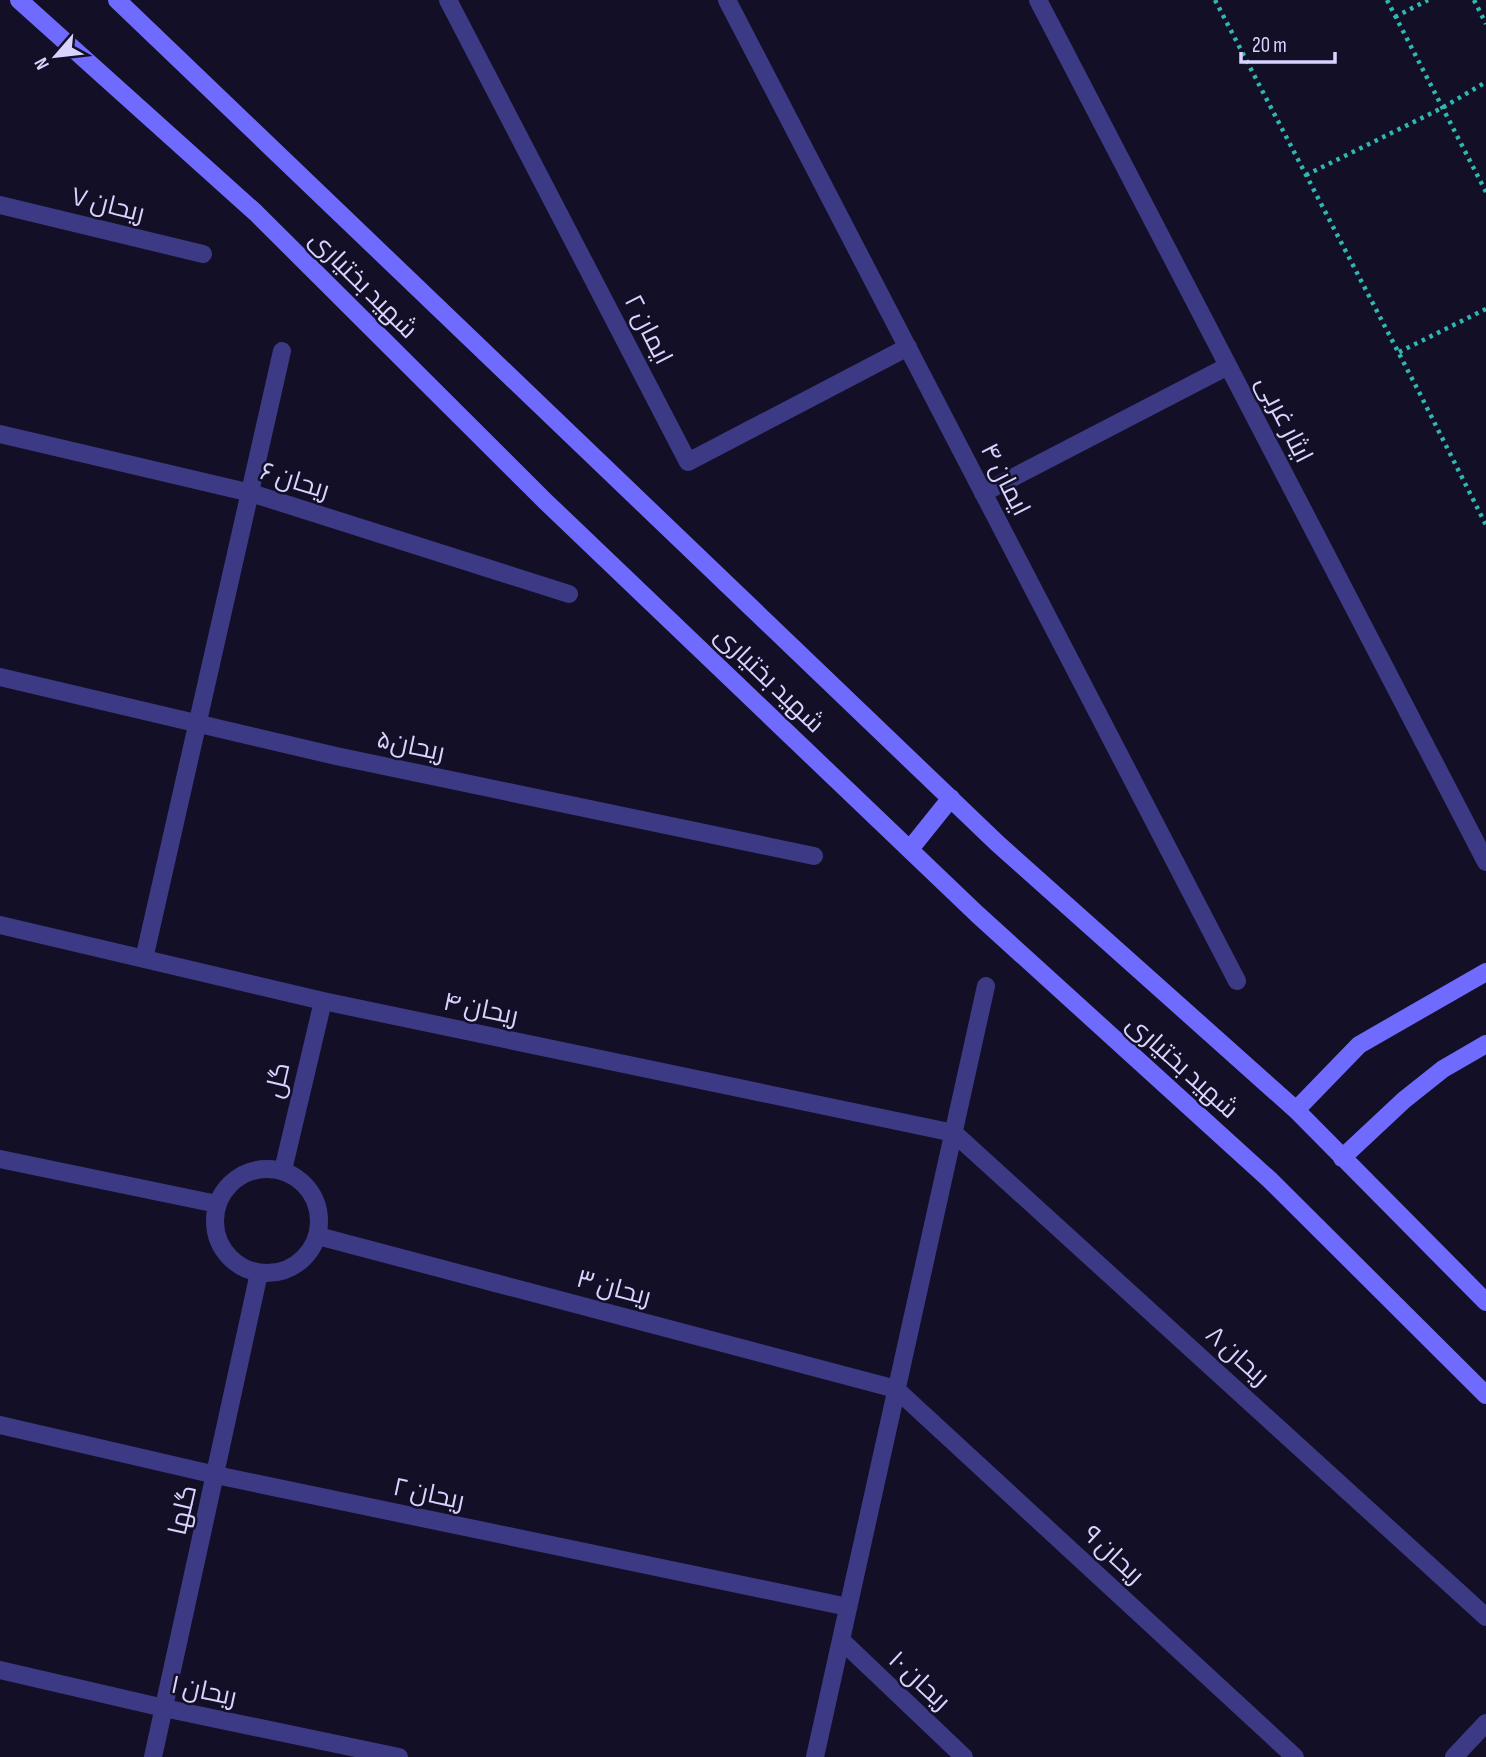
<svg xmlns="http://www.w3.org/2000/svg" width="1486" height="1757" font-family="'Sofia Sans Condensed',Cairo,sans-serif">
	<rect width="100%" height="100%" fill="#130f26"/>
	<g fill="none" stroke-linecap="round" stroke-linejoin="round">
		<!-- path -->
		<path stroke="#2fb8b0" stroke-width="4.5" stroke-dasharray="3.5 5" stroke-linecap="butt" d="M1215,0L1419,392L1486,525
			M1387,0L1486,192
			M1474,0L1486,24
			M1395,17L1428,0
			M1306,175L1442,108L1486,82
			M1399,352L1486,309"/>
		<!-- minor -->
		<path stroke="#3d3a85" stroke-width="18" d="M448,0L688,462L908,347
			M727,0L1237,981
			M1038,0L1486,862
			M0,205L203,254
			M0,434L251,493L569,594
			M983,493L1228,366
			M0,677L336,756L814,856
			M0,925L323,1001L954,1133L1486,1617
			M144,959L282,351
			M0,1159L217,1204
			M215 1221a52 52 0 1 1 104 0a52 52 0 1 1-104 0Z
			M283,1170L323,1001
			M318,1236L896,1389L1295,1757
			M0,1425L216,1475L848,1607
			M841,1640L964,1757
			M0,1670L164,1708L399,1757
			M153,1757L259,1273
			M815,1757L986,986"/>
		<!-- tertiary -->
		<path stroke="#3d3a85" stroke-width="18" d="M1454,1757L1486,1723"/>
		<!-- secondary -->
		<path stroke="#6f6bff" stroke-width="18" d="M19,0L256,213L546,502L977,914L1270,1180L1486,1395
			M117,0L997,843L1296,1110L1486,1302
			M910,849L951,798
			M1296,1110L1359,1045L1486,972
			M1342,1158L1404,1100L1443,1069L1486,1044"/>
	</g>
	<g text-anchor="middle" stroke-width="5" stroke-linejoin="round" paint-order="stroke">
		<!-- street labels -->
		<g font-size="26" fill="#d9d4ff" stroke="#130f26">
			<text transform="translate(108 204) rotate(14)" y="9">ریحان ۷</text>
			<text transform="translate(364 284) rotate(45)" y="9">شهید بختیاری</text>
			<text transform="translate(649 329) rotate(63)" y="9">ایمان ۲</text>
			<text transform="translate(1285 419) rotate(63)" y="9">ایثار غربی</text>
			<text transform="translate(1006 479) rotate(63)" y="9">ایمان ۴</text>
			<text transform="translate(295 480) rotate(17)" y="9">ریحان ۶</text>
			<text transform="translate(770 679) rotate(44)" y="9">شهید بختیاری</text>
			<text transform="translate(411 745) rotate(12)" y="9">ریحان۵</text>
			<text transform="translate(481 1008) rotate(12)" y="9">ریحان ۴</text>
			<text transform="translate(1183 1066) rotate(42)" y="9">شهید بختیاری</text>
			<text transform="translate(277 1080) rotate(-77)" y="9">گل</text>
			<text transform="translate(614 1287) rotate(15)" y="9">ریحان ۳</text>
			<text transform="translate(1238 1355) rotate(42)" y="9">ریحان ۸</text>
			<text transform="translate(429 1493) rotate(12)" y="9">ریحان ۲</text>
			<text transform="translate(182 1510) rotate(-77)" y="9">گلها</text>
			<text transform="translate(1114 1554) rotate(43)" y="9">ریحان ۹</text>
			<text transform="translate(920 1680) rotate(43)" y="9">ریحان ۱۰</text>
			<text transform="translate(204 1690) rotate(12)" y="9">ریحان ۱</text>
		</g>
	</g>
	<!-- north arrow -->
	<g transform="translate(56 56) rotate(242)" stroke="#130f26" stroke-width="5" paint-order="stroke">
	<path d="M0-5L12 26L0 18L-12 26Z" fill="#d9d4ff"/>
	<text y="-10" font-size="19" font-weight="bold" text-anchor="middle" fill="#d9d4ff">N</text>
	</g>
	<!-- scale -->
	<path d="M1241 52v10h94v-10" fill="none" stroke="#d9d4ff" stroke-width="3.5"/>
	<text x="1252" y="52" font-size="21" fill="#d9d4ff" stroke="#130f26" stroke-width="5" paint-order="stroke">20 m</text>
</svg>
